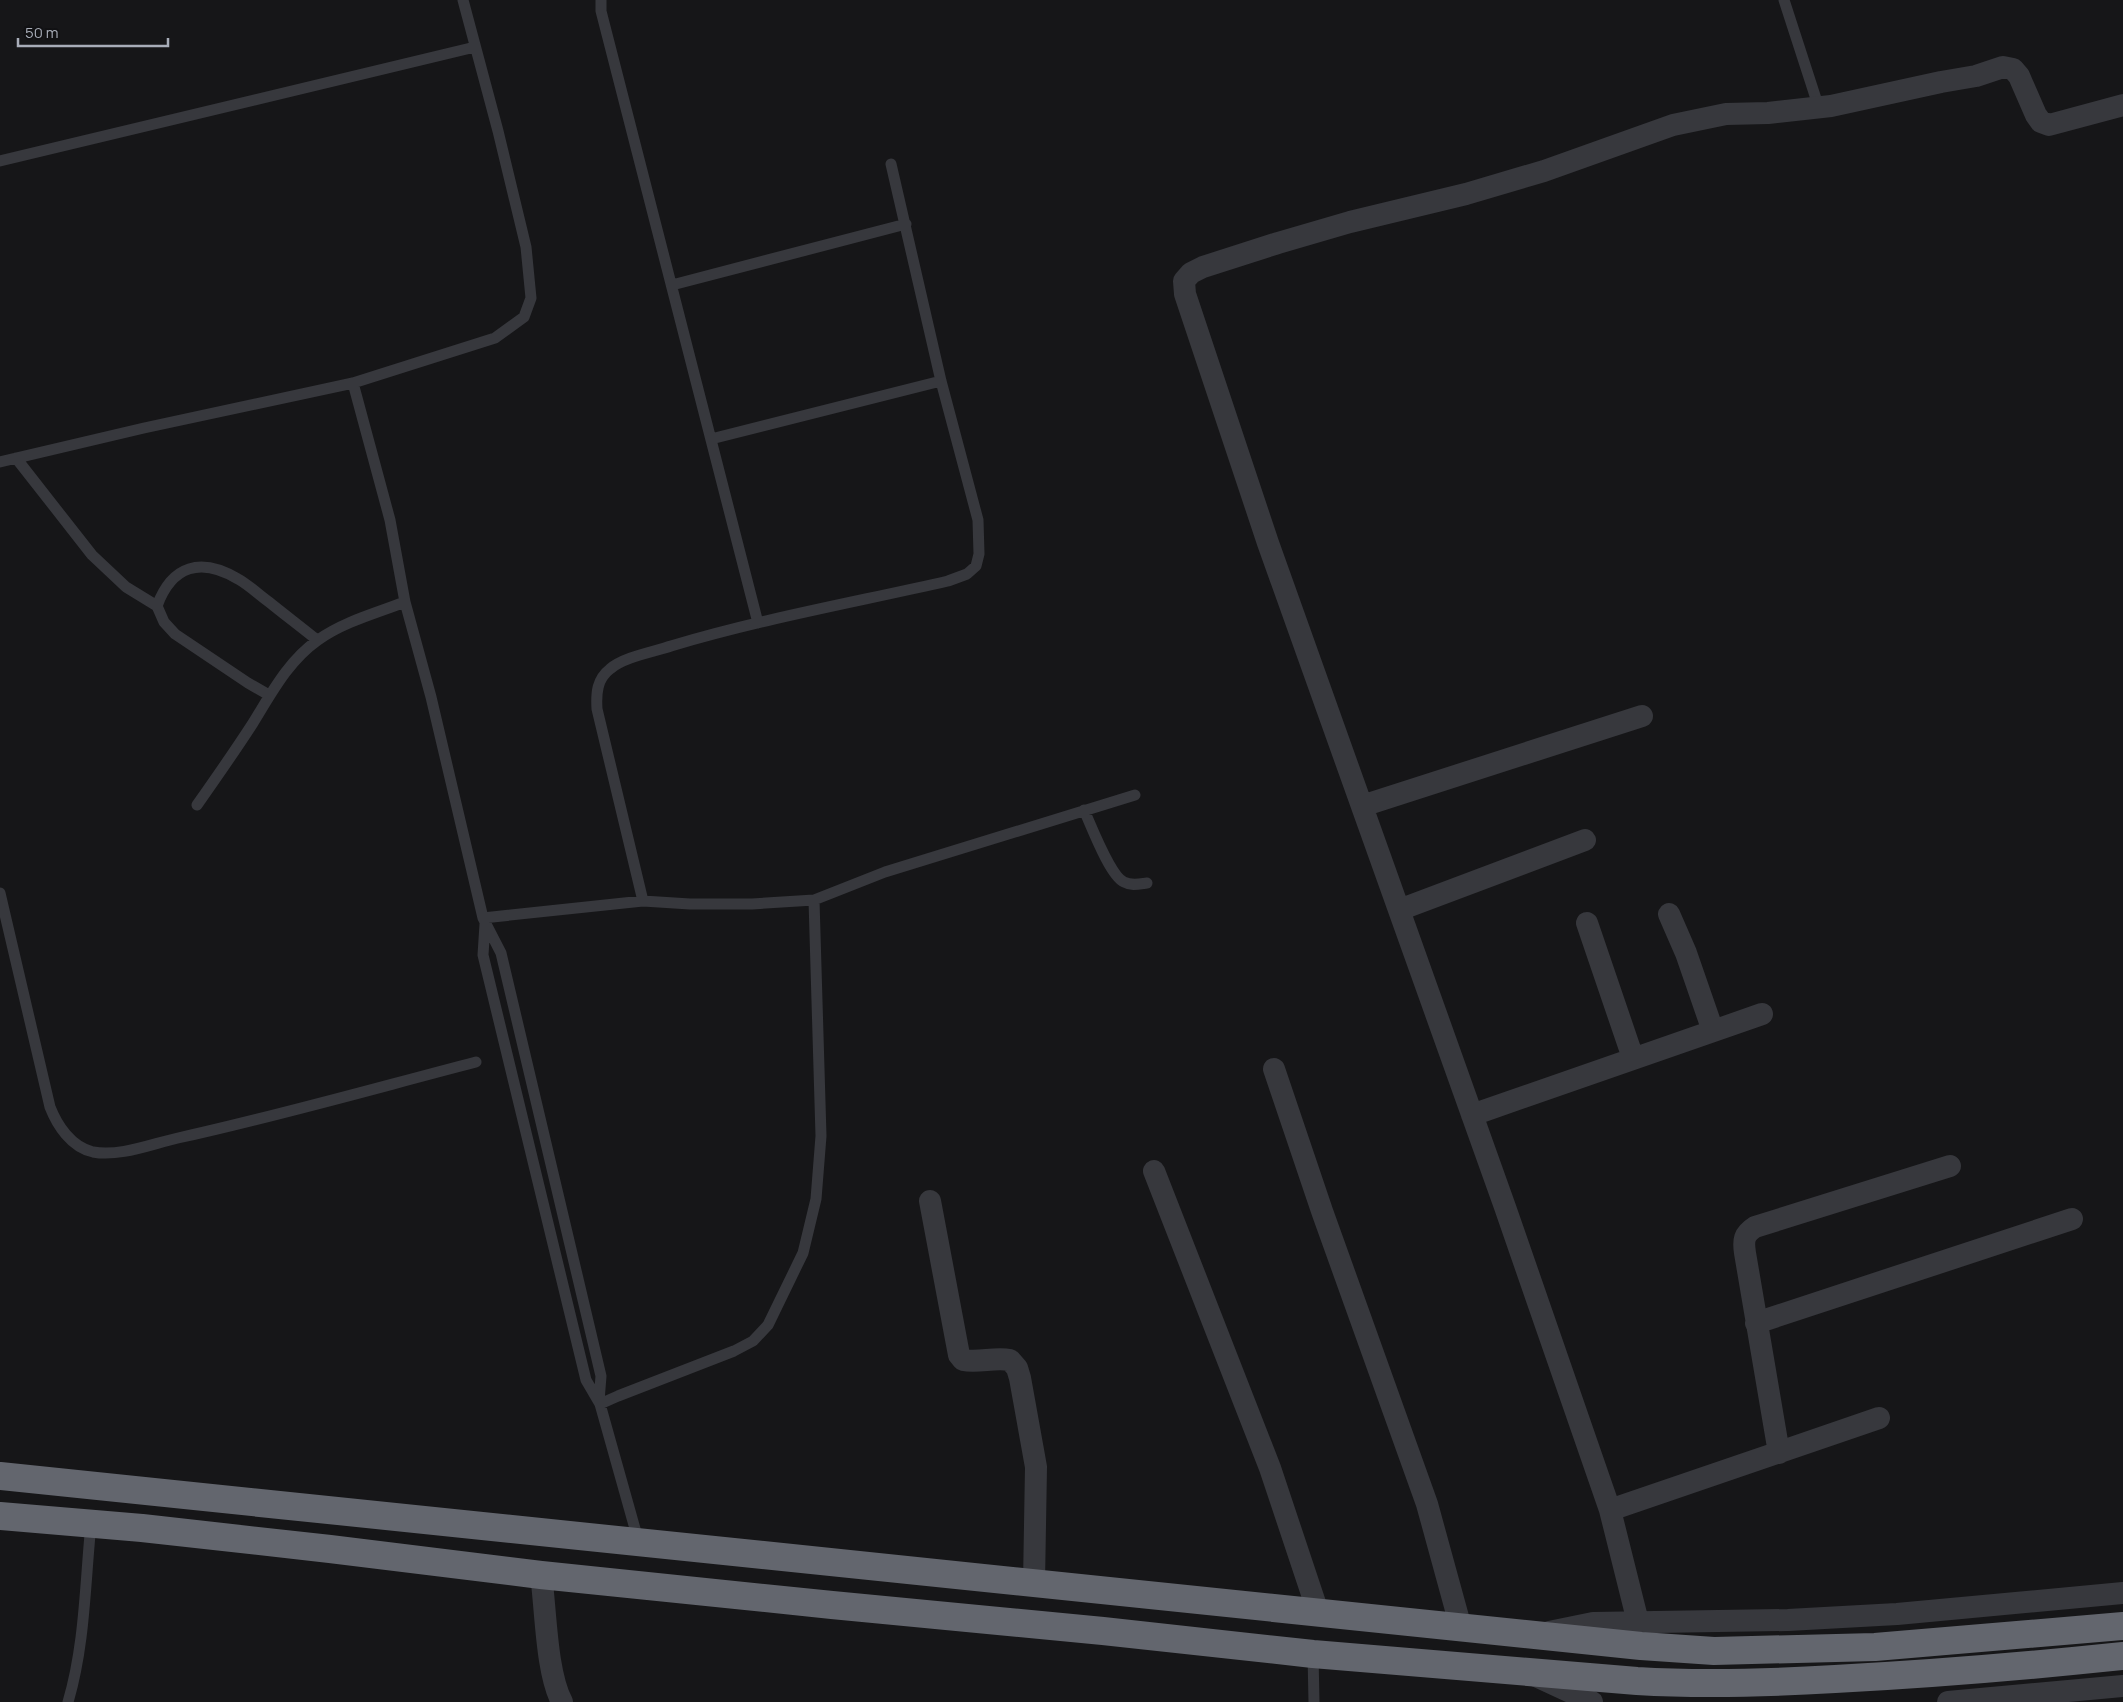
<svg xmlns="http://www.w3.org/2000/svg" width="2123" height="1702" font-family="Manrope,sans-serif">
	<rect width="100%" height="100%" fill="#161618"/>
	<g fill="none" stroke-linecap="round" stroke-linejoin="round">
		<!-- lane -->
		<path stroke="#37383d" stroke-width="11" d="M601,0V11L758,623
			M1784,0L1819,108
			M0,161L475,47
			M672,285L906,224
			M353,383L390,520L405,602L431,697L483,918L501,953L601,1376L599,1401
			M711,439L941,381
			M16,458L92,555L126,587L157,606
			M0,462L144,428L353,383L495,338L524,317L531,298L526,247L498,131L463,0
			M269,695L248,683L175,634L164,622L157,606C172,565 201,557 238,579C249,585 259,595 269,602C285,615 301,627 317,640
			M197,805C216,778 235,751 253,723C271,694 288,661 318,640C343,622 376,613 405,602
			M1084,810C1091,825 1110,876 1124,882C1131,886 1139,884 1147,883
			M0,893L50,1107C57,1125 71,1147 93,1152C120,1157 151,1144 178,1138C278,1116 376,1088 476,1062
			M643,901L597,709C596,693 597,679 610,669C624,657 653,652 671,646C761,619 856,602 948,581L967,574L976,566L979,554L978,520L941,381L891,164
			M483,918L643,901L690,904H752L814,900L885,872L1135,795
			M485,924L483,955L586,1380L600,1404L639,1543
			M600,1404L618,1396L734,1351L753,1341L768,1325L803,1253L816,1199L821,1136L814,900
			M1313,1654L1314,1702
			M68,1702C85,1645 85,1583 91,1524"/>
		<!-- street -->
		<path stroke="#37383d" stroke-width="22" d="M1362,806L1642,716
			M1399,910L1585,840
			M1669,914L1686,953L1713,1031
			M1587,923L1633,1058
			M1274,1069L1322,1211L1427,1504L1461,1628
			M1472,1115L1762,1014
			M1154,1171L1270,1468L1318,1612
			M930,1201L959,1355L963,1360C979,1363 994,1357 1010,1360L1017,1368L1020,1378L1036,1467L1034,1583
			M1756,1323L2072,1219
			M1779,1453L1745,1253C1743,1240 1744,1234 1755,1227L1950,1166
			M1610,1510L1879,1418
			M541,1575C546,1610 546,1672 562,1702
			M1638,1622L1610,1510L1505,1207L1268,543L1185,294L1184,281L1191,273L1203,267L1278,243L1350,222L1466,194L1544,171L1673,125L1726,114L1768,113L1831,106L1941,82L1976,76L2003,67L2013,69L2019,76L2036,115L2041,122L2049,125L2123,105
			M1549,1632L1593,1623L1788,1620L1897,1614L2123,1593
			M1536,1676L1592,1702
			M1948,1702L2123,1686"/>
		<!-- highway -->
		<path stroke="#63666e" stroke-width="28" d="M0,1476L1641,1646L1714,1651L1875,1647L2123,1626
			M0,1516L142,1528L330,1549L541,1575L832,1605L1103,1631L1313,1654L1637,1681C1703,1685 1769,1683 1835,1679C1931,1674 2027,1666 2123,1656"/>
	</g>
	<!-- scale -->
	<path d="M18 38v8h150v-8" fill="none" stroke="#a8adb8" stroke-width="2.5"/>
	<text x="25" y="38" font-size="15" fill="#a8adb8" stroke="#111113" stroke-width="4" paint-order="stroke">50 m</text>
</svg>
